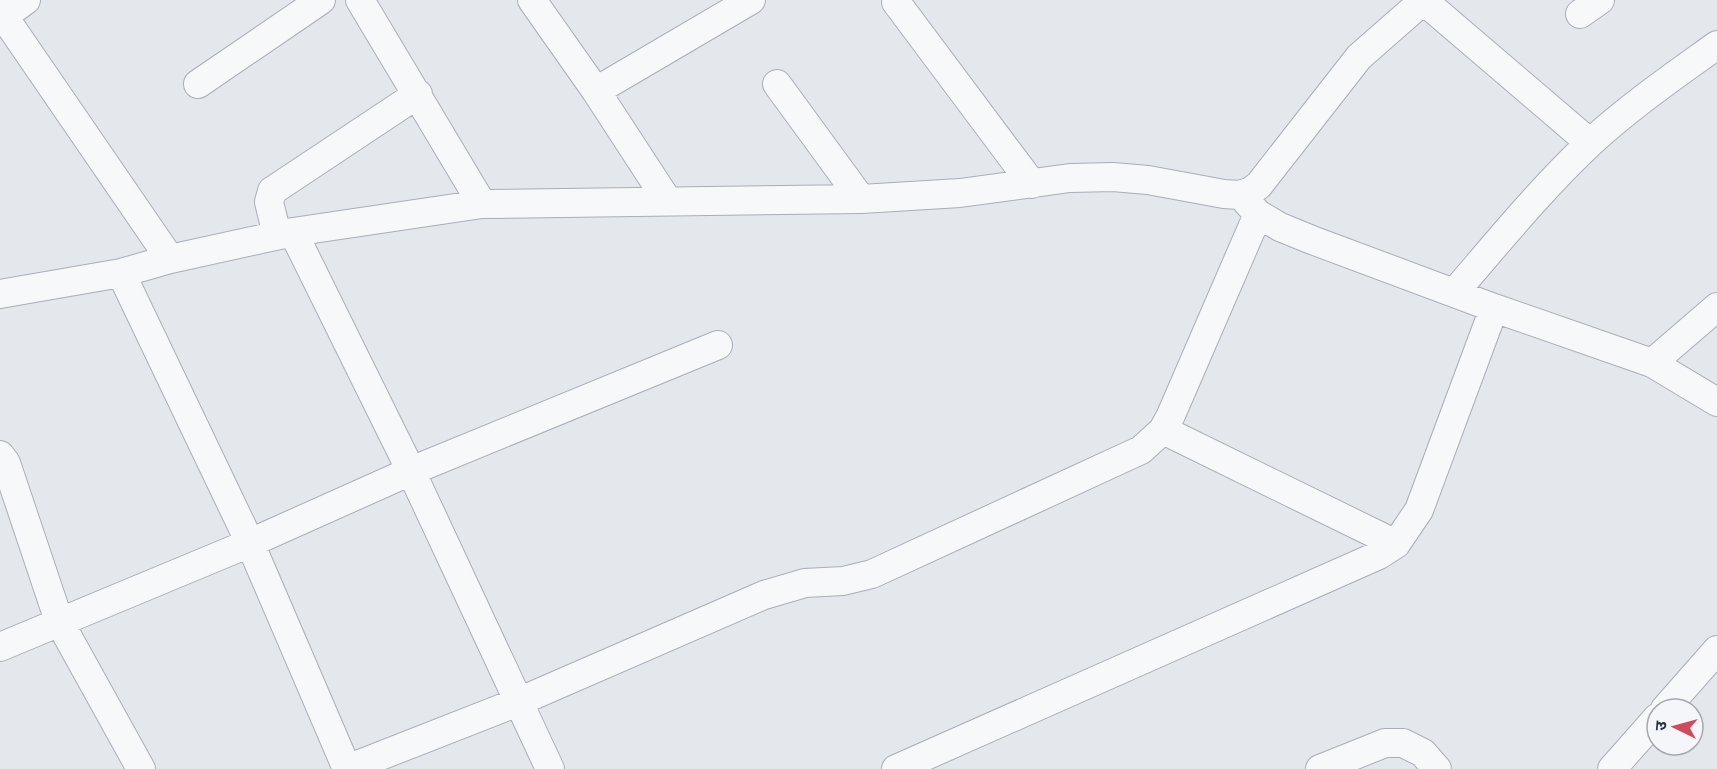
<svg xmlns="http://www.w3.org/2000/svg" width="1717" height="769" font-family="Jost,'Noto Sans Devanagari',sans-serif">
	<rect width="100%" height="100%" fill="#e4e7ec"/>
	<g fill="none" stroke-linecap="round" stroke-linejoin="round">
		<defs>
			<path id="minor" d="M360,0L482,204
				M532,0L596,91L667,200
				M1424,1L1590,143
				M896,2L1032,184
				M0,11L170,259
				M1580,14L1600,0
				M4,16L26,0
				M198,84L321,0
				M777,84L861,199
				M596,91L751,0
				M1247,202L1258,214L1280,227L1312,240L1494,308L1652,363L1717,402
				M293,232L411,471L550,769
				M277,235L269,202L272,191L418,94
				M121,273L250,543L347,769
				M1454,293C1498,242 1541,189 1590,143C1629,107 1674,76 1717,45
				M0,294L121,273L170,259L293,232L482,204L861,199L960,193L1070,178L1113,177L1148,180L1224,194L1240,195L1251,191L1259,185L1359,57L1424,0
				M1652,363L1717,307
				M1163,430L1396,544
				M0,455L6,463L59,621L141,769
				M0,647L250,543L411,471L718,345
				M1665,709L1717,650
				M347,769L518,702L764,595L805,583L843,581L872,574L1141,450L1163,430L1171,415L1258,214
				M896,769L1379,555L1396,544L1419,510L1494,308
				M1320,769L1385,743H1403L1423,753L1437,769
				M1612,769L1657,718"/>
		</defs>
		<!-- minor casing -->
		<use href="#minor" stroke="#a9aeb7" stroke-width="30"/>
		<!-- minor -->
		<use href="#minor" stroke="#f7f8fa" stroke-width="28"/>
	</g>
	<!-- north arrow -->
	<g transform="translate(1675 727) rotate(275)"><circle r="28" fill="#f4f6f9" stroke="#a4a8b1" stroke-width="1.5"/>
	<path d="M0-4.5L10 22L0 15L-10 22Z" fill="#d1495b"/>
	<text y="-9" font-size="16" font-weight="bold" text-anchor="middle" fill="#2b3445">उ</text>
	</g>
</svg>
